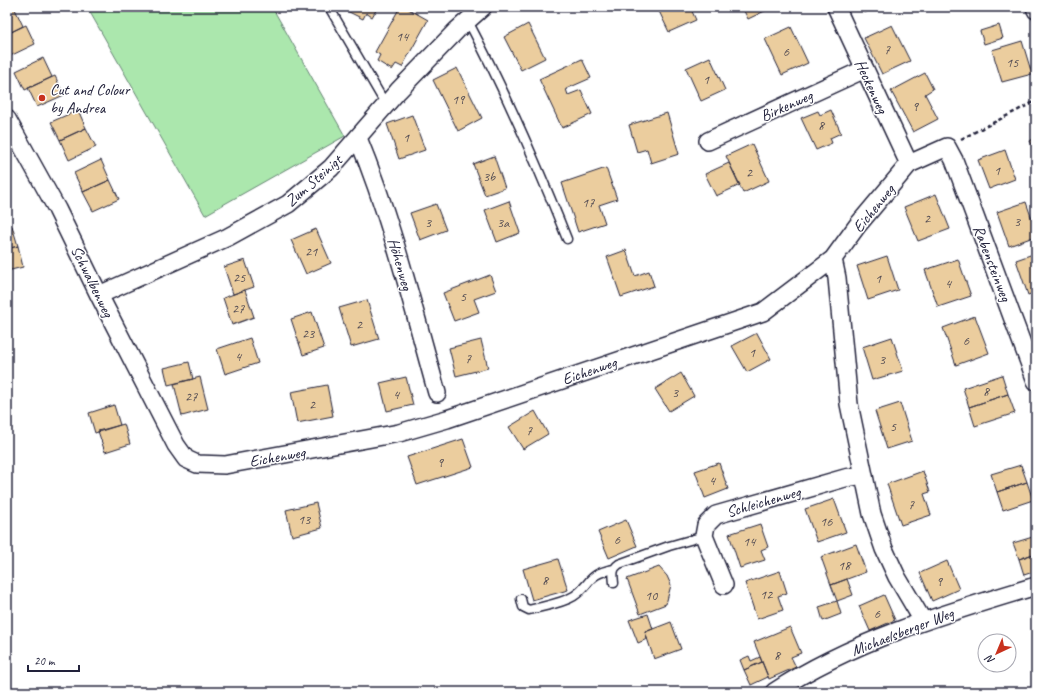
<svg xmlns="http://www.w3.org/2000/svg" width="1043" height="699" font-family="Caveat,sans-serif">
	<rect width="100%" height="100%" fill="#fff"/>
	<filter id="ink" filterUnits="userSpaceOnUse"><feTurbulence type="fractalNoise" baseFrequency=".025" numOctaves="2"/><feDisplacementMap in="SourceGraphic" scale="8" xChannelSelector="R" yChannelSelector="G"/><feConvolveMatrix kernelMatrix="1 2 1 2 8 2 1 2 1" color-interpolation-filters="sRGB"/></filter>
	<g filter="url(#ink)">
		<!-- green -->
		<path fill="#abe7ad" stroke="#668474" d="M87,7H272L345,136L205,215Z"/>
		<!-- building -->
		<path fill="#ebcd9e" stroke="#22223b" d="M14,7L23,26L7,34V10Z
			M349,7H378L372,17L366,13L363,19L347,11Z
			M400,7H405L428,20L402,67L396,64L392,70L377,61L380,55L375,52Z
			M657,7H690L696,20L669,32Z
			M742,7H773L748,19Z
			M861,7H878L864,13Z
			M528,24L545,58L521,70L504,37Z
			M26,25L35,44L8,57L7,54V34Z
			M892,25L910,61L882,74L864,38Z
			M999,25L1003,38L984,44L980,31Z
			M791,27L808,63L782,75L765,39Z
			M1022,41L1032,74L1002,82L992,50Z
			M710,57L725,90L701,101L686,68Z
			M43,58L52,77L25,90L16,71Z
			M582,59L591,78L566,89L568,95L581,90L592,114L562,128L539,79Z
			M457,68L482,118L458,131L433,80Z
			M925,73L933,89L925,94L938,119L913,132L891,91Z
			M55,76L64,95L37,107L28,88Z
			M78,110L86,128L60,140L51,122Z
			M831,110L841,133L830,138L832,143L816,150L801,118L818,111L820,115Z
			M667,113L679,154L651,163L647,149L637,152L629,125Z
			M412,115L425,150L399,159L387,124Z
			M86,128L96,147L69,160L60,140Z
			M1036,137V152L1030,141Z
			M752,144L769,181L743,193L726,156Z
			M1005,150L1015,179L989,189L978,160Z
			M494,156L505,188L485,195L473,164Z
			M101,160L110,180L83,192L74,173Z
			M729,163L740,185L716,196L705,174Z
			M606,168L617,199L599,205L605,223L578,232L562,183Z
			M110,180L119,199L93,211L83,192Z
			M936,194L950,229L918,241L904,207Z
			M509,201L520,233L497,242L485,210Z
			M1026,202L1036,231V236L1009,246L997,212Z
			M436,204L446,230L420,240L410,213Z
			M12,226L18,246L7,249V227Z
			M316,229L331,263L306,274L291,240Z
			M18,246L23,267L7,271V249Z
			M626,250L635,276L649,271L654,286L621,297L607,257Z
			M1036,253V292L1028,295L1016,260Z
			M887,256L898,290L868,300L857,266Z
			M958,259L971,296L938,307L925,270Z
			M245,260L254,287L233,294L224,267Z
			M490,275L496,291L474,299L479,312L454,321L443,293Z
			M245,290L254,317L232,325L223,298Z
			M367,300L379,339L351,347L339,308Z
			M312,312L324,348L303,355L291,319Z
			M975,316L989,353L956,365L943,328Z
			M757,333L771,359L747,372L732,346Z
			M892,337L903,371L872,380L862,347Z
			M250,338L258,363L225,374L217,349Z
			M481,340L488,368L456,376L449,348Z
			M189,362L193,379L168,385L164,368Z
			M681,373L694,396L669,411L655,389Z
			M1002,375L1008,394L969,407L963,388Z
			M200,377L208,409L182,416L174,384Z
			M406,377L413,405L387,411L380,383Z
			M327,385L333,416L297,423L291,392Z
			M1008,394L1015,413L975,426L969,407Z
			M900,403L912,441L887,449L875,411Z
			M114,405L120,425L95,433L89,413Z
			M535,411L548,434L523,449L509,427Z
			M124,424L130,444L105,452L98,431Z
			M463,439L473,467L417,485L407,457Z
			M719,463L728,489L705,498L695,471Z
			M1021,465L1027,482L997,492L991,474Z
			M923,471L930,492L924,494L931,515L901,525L887,484Z
			M1027,482L1033,500L1003,510L997,492Z
			M834,499L846,532L817,542L805,509Z
			M316,503L322,528L292,536L286,510Z
			M626,520L637,546L609,558L598,532Z
			M760,524L768,547L761,550L765,560L740,568L729,534Z
			M1036,536V553L1019,559L1013,543Z
			M856,544L866,572L831,585L821,557Z
			M1036,553V571L1024,575L1019,559Z
			M558,559L568,590L532,600L523,569Z
			M947,561L959,589L932,601L920,573Z
			M659,567L667,576L671,585L666,604L640,614L627,579Z
			M780,571L787,593L778,596L783,610L757,619L745,583Z
			M847,579L853,595L837,601L831,585Z
			M884,595L895,620L870,631L859,606Z
			M837,601L841,614L823,621L819,607Z
			M648,614L653,629L645,632L647,639L638,643L629,620Z
			M671,622L681,649L654,659L645,632Z
			M790,627L801,653L791,657L796,667L769,679L754,642Z
			M749,656L751,661L760,657L762,662L744,670L740,660Z
			M762,662L768,677L751,685L744,670Z"/>
		<g fill="none" stroke-linecap="round" stroke-linejoin="round">
			<defs>
				<path id="lane" d="M329,7L386,105
					M468,21C505,91 537,164 567,239
					M614,583C613,574 612,569 619,564L669,546L704,536
					M521,599L523,607L529,610C543,606 561,604 574,596C592,584 586,574 614,569"/>
				<path id="street" d="M836,7L909,164
					M1035,7L1036,10
					M7,119L57,209L99,295L176,445L186,459L197,464L225,465L399,433L447,419L763,312L833,259L857,226L909,164L947,147L954,160L1036,381
					M358,138C392,221 413,307 437,393
					M708,141L865,69
					M833,259L837,278L849,404L872,514L884,549L897,577L923,621
					M99,295L228,237L288,204L331,168L398,91L457,30L483,7
					M724,585L704,536L706,525L716,515L845,478L863,475
					M774,692C853,640 946,613 1036,586"/>
			</defs>
			<!-- lane casing -->
			<use href="#lane" stroke="#22223b" stroke-width="11"/>
			<!-- street casing -->
			<use href="#street" stroke="#22223b" stroke-width="20"/>
			<!-- path -->
			<path stroke="#22223b" stroke-width="2.5" stroke-dasharray="4 3" stroke-linecap="butt" d="M961,139L1036,101"/>
			<!-- lane -->
			<use href="#lane" stroke="#fff" stroke-width="8"/>
			<!-- street -->
			<use href="#street" stroke="#fff" stroke-width="17"/>
		</g>
	</g>
	<!-- markers -->
	<circle fill="#c8321e" stroke="#fff" stroke-width="1.5" cx="42" cy="98" r="4"/>
	<g text-anchor="middle" stroke-width="3" stroke-linejoin="round" paint-order="stroke">
		<!-- number labels -->
		<g font-size="14" fill="#544d54">
			<text x="402" y="41">14</text>
			<text x="887" y="54">7</text>
			<text x="786" y="56">6</text>
			<text x="1012" y="67">15</text>
			<text x="706" y="84">1</text>
			<text x="458" y="104">19</text>
			<text x="915" y="111">9</text>
			<text x="821" y="130">8</text>
			<text x="406" y="142">1</text>
			<text x="997" y="175">1</text>
			<text x="749" y="177">2</text>
			<text x="489" y="181">3b</text>
			<text x="588" y="207">17</text>
			<text x="927" y="223">2</text>
			<text x="1017" y="226">3</text>
			<text x="428" y="227">3</text>
			<text x="503" y="227">3a</text>
			<text x="311" y="256">21</text>
			<text x="239" y="282">25</text>
			<text x="878" y="283">1</text>
			<text x="948" y="288">4</text>
			<text x="463" y="301">5</text>
			<text x="238" y="313">27</text>
			<text x="359" y="329">2</text>
			<text x="308" y="338">23</text>
			<text x="966" y="345">6</text>
			<text x="752" y="357">1</text>
			<text x="238" y="361">4</text>
			<text x="468" y="363">7</text>
			<text x="882" y="364">3</text>
			<text x="986" y="396">8</text>
			<text x="675" y="397">3</text>
			<text x="396" y="399">4</text>
			<text x="191" y="401">27</text>
			<text x="312" y="409">2</text>
			<text x="893" y="431">5</text>
			<text x="529" y="435">7</text>
			<text x="440" y="467">9</text>
			<text x="712" y="485">4</text>
			<text x="911" y="509">7</text>
			<text x="304" y="524">13</text>
			<text x="826" y="526">16</text>
			<text x="617" y="544">6</text>
			<text x="749" y="546">14</text>
			<text x="844" y="570">18</text>
			<text x="545" y="585">8</text>
			<text x="939" y="586">9</text>
			<text x="766" y="599">12</text>
			<text x="651" y="600">10</text>
			<text x="877" y="618">6</text>
			<text x="777" y="660">8</text>
		</g>
		<!-- street labels -->
		<g font-size="16" fill="#22223b" stroke="#fff">
			<text transform="translate(872 86) rotate(65)" y="6">Heckenweg</text>
			<text transform="translate(786 105) rotate(-24)" y="6">Birkenweg</text>
			<text transform="translate(313 180) rotate(-41)" y="6">Zum Steinigt</text>
			<text transform="translate(873 208) rotate(-51)" y="6">Eichenweg</text>
			<text transform="translate(993 263) rotate(69)" y="6">Rabensteinweg</text>
			<text transform="translate(401 264) rotate(74)" y="6">Höhenweg</text>
			<text transform="translate(93 281) rotate(64)" y="6">Schwalbenweg</text>
			<text transform="translate(589 370) rotate(-19)" y="6">Eichenweg</text>
			<text transform="translate(277 456) rotate(-10)" y="6">Eichenweg</text>
			<text transform="translate(763 501) rotate(-16)" y="6">Schleichenweg</text>
			<text transform="translate(902 631) rotate(-21)" y="6">Michaelsberger Weg</text>
		</g>
		<!-- poi labels -->
		<g font-size="16" fill="#22223b" stroke="#fff" text-anchor="start">
			<text x="50" y="95">Cut and Colour<tspan x="50" dy="18">by Andrea</tspan></text>
		</g>
	</g>
	<!-- margin -->
	<rect width="1043" height="699" fill="none" stroke="#fff" stroke-width="24"/>
	<rect x="12" y="12" width="1019" height="675" fill="none" stroke="#22223b" stroke-width="1.5" filter="url(#ink)"/>
	<!-- north arrow -->
	<g transform="translate(997 653) rotate(224)"><circle r="19" fill="#ffffff" stroke="#a7a7b1"/>
	<path d="M0-3L7 15L0 10L-7 15Z" fill="#c8321e"/>
	<text y="-6" font-size="11" font-weight="bold" text-anchor="middle" fill="#22223b">N</text>
	</g>
	<!-- scale -->
	<path d="M28 665v6h51v-6" fill="none" stroke="#22223b" stroke-width="2"/>
	<text x="34" y="665" font-size="12" fill="#22223b" stroke="#ffffff" stroke-width="3" paint-order="stroke">20 m</text>
</svg>
